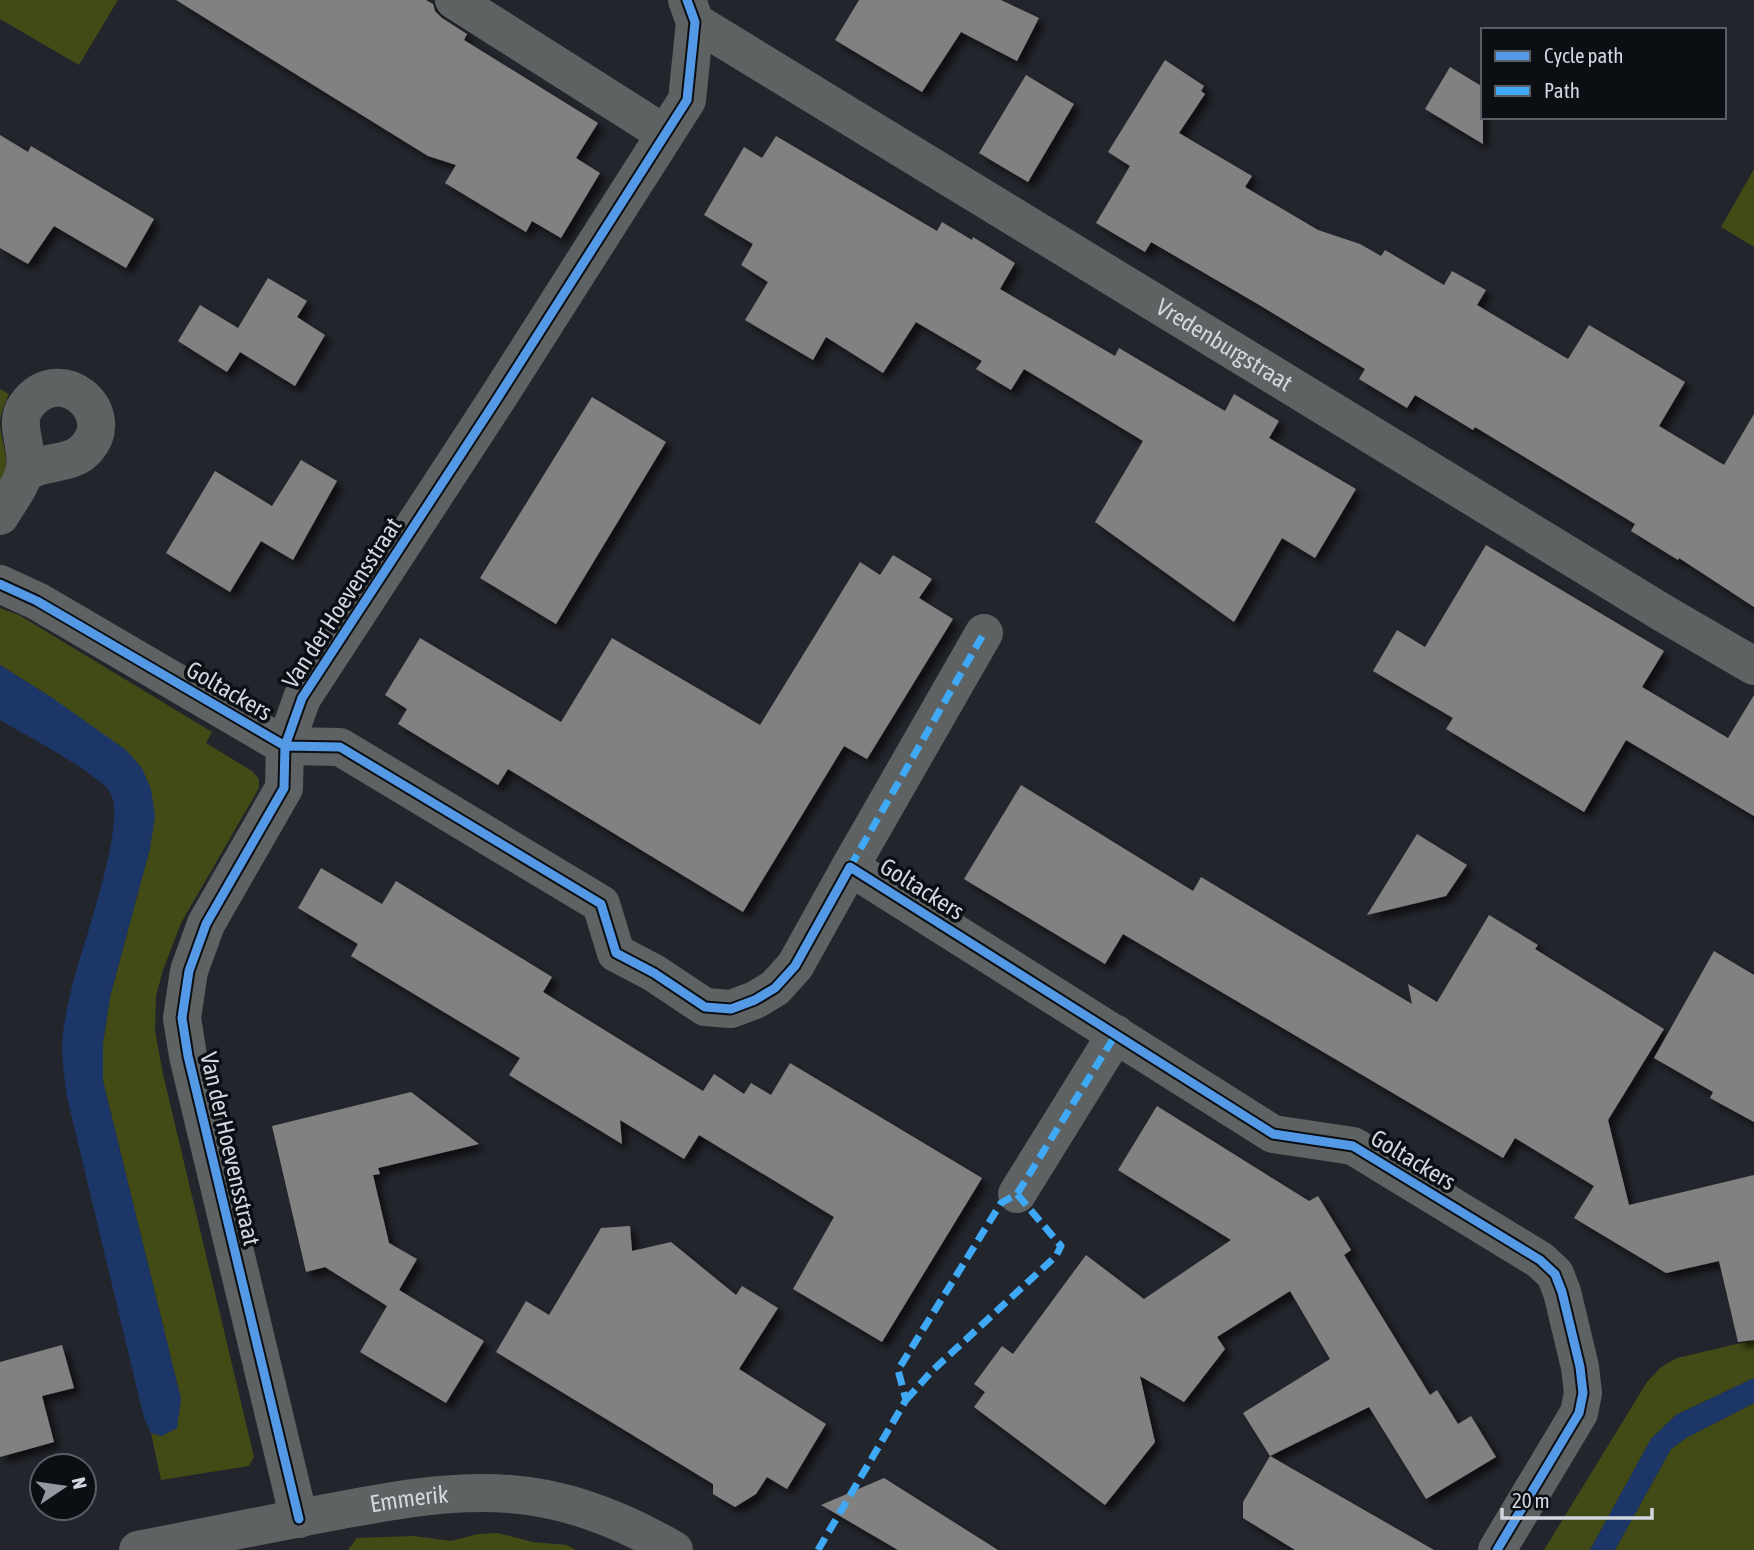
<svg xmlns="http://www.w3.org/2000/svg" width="1754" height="1550" font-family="'Asap Condensed',sans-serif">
	<defs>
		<filter id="shadow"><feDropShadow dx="6" dy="6" stdDeviation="3.5" flood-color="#0009"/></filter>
	</defs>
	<rect width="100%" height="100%" fill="#23252c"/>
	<!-- green -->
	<path fill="#424b16" d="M0,0H118L79,65L0,19Z
		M1754,169V247L1721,227Z
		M0,389L9,394C5,403 1,412 0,421C0,444 14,463 0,483Z
		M0,608L19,615L212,732L206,743L252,771L259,779V788L181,923L163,970L156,996L155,1031L163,1074L254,1457L249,1466L161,1480L151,1433L162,1436L181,1399L103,1081V1043L110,997L150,848L155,816L54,699L0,665Z
		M1754,1340V1378L1676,1415L1651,1439L1590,1550H1544L1647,1382L1661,1367L1677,1358Z
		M1754,1403V1550H1615L1671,1449L1686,1438Z
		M498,1533L533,1542L567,1545L576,1550H348L357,1538L414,1536L451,1541L478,1534Z"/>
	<!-- water -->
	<path fill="#1d3668" d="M0,665L54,699L126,750L142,768L151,789L155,816L150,848L110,997L103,1043V1081L181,1399L177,1428L162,1436L151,1433L144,1418L67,1097C65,1080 62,1062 62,1044C63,1027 67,1008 71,991C80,952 127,826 111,794C102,775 22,733 0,720Z
		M1754,1378V1403L1686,1438L1671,1449L1615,1550H1590L1651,1439L1676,1415Z"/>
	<!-- building -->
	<path fill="#828181" filter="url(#shadow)" d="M176,0H426L433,4L435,11L442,18L467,34L464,40L598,123L576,158L600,173L561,238L532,221L526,232L445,183L456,165L428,156Z
		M859,0H1001L1039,18L1017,61L961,32L922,92L835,40Z
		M1165,60L1204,86L1201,91L1205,94L1179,133L1252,176L1245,187L1318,230L1360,244L1381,256L1385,250L1444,285L1452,271L1486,290L1477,305L1568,359L1589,325L1685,382L1659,426L1724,465L1754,414V607L1679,558L1678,560L1631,531L1635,524L1475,427L1473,430L1415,395L1407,408L1359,379L1365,369L1256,303L1151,242L1145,252L1096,223L1130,166L1108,152Z
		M1450,67L1483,87V144L1425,109Z
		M1026,75L1074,104L1028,182L979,153Z
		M0,135L28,152L31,146L154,219L126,268L54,226L28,264L0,248Z
		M776,136L937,231L942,222L972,240L973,237L1015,263L1000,289L1115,356L1119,348L1225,411L1234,394L1279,421L1269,438L1356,489L1315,558L1282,538L1234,622L1095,522L1143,441L1024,369L1011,390L976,369L982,361L916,322L883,373L826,337L813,360L745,320L768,282L741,265L753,244L704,215L744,147L762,158Z
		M268,278L307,301L297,317L325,335L295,386L240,352L227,372L178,341L200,305L238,328Z
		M592,397L666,442L556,624L480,578Z
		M301,460L337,481L293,560L261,541L230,592L166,553L215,471L272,506Z
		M1486,545L1664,651L1642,687L1728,738L1754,695V816L1626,740L1584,812L1446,729L1453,718L1373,671L1397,630L1425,647Z
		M893,555L932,579L919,598L953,619L867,759L844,746L743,912L508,769L498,785L398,724L407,709L385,695L420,638L561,722L612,638L760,725L860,562L880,575Z
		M1021,785L1193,891L1201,877L1412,1004L1408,984L1437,1002L1489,915L1538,945L1535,949L1664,1029L1608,1120L1629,1205L1754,1175V1340L1738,1342L1719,1261L1666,1273L1574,1218L1594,1186L1515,1138L1503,1158L1123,934L1105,964L964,879Z
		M1417,834L1467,865L1446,896L1367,915Z
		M321,868L382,904L396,881L552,977L543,992L703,1091L714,1074L744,1094L751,1083L771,1095L790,1063L982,1178L882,1342L793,1289L834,1217L699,1135L684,1159L620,1120L622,1144L509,1075L520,1058L351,956L358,944L298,908Z
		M1714,951L1754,975V1122L1710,1098L1713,1092L1654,1058Z
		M411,1092L479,1144L378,1168L380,1174L373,1175L389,1243L417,1259L399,1290L484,1341L446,1403L360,1352L387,1306L325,1267L306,1272L272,1126Z
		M1157,1106L1309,1201L1318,1196L1351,1250L1344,1255L1430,1395L1437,1390L1458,1424L1471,1416L1496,1457L1426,1499L1369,1407L1270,1456L1243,1413L1330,1359L1290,1291L1217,1337L1225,1349L1184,1402L1140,1376L1155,1442L1105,1505L974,1407L985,1392L974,1384L1002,1346L1013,1354L1086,1255L1144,1299L1231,1240L1118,1170Z
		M630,1226L632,1251L671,1242L736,1295L742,1286L778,1308L739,1369L826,1424L787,1489L767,1477L756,1494L735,1507L713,1494V1484L496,1352L526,1301L549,1315L601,1228Z
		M62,1345L74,1388L42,1396L54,1442L0,1457V1362Z
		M1270,1456L1434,1550H1295L1243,1518V1502Z
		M884,1478L998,1550H898L821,1505Z"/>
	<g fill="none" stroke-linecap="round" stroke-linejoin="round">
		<!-- street -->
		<g stroke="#5f6262" stroke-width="38">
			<path d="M454,0L665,134"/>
			<path id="s1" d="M695,22L1663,613L1754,666"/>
			<path d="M0,516C8,502 23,484 25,468C29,447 13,423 26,406C59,360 119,411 87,448C71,467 44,459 25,473"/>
			<path d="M0,584L37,601L285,746L340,747L601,904L616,953L654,973L705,1007L731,1009L755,1000L775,988L795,966L850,867L1273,1134L1353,1146L1540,1260L1555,1274L1562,1292L1580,1367L1583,1393L1579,1413L1497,1550"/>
			<path d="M850,867L984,633"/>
			<path d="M1017,1194L1116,1034"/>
			<path d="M299,1519L188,1056L182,1018L189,971L206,924L284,788L285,746L302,698L495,402L687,100L695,22L687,0"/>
			<path id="s2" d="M138,1550C192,1539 246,1529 300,1518C369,1505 438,1489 510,1494C568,1498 624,1521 674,1550"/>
		</g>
		<!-- quiet -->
		<path stroke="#3fa9f5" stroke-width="7" stroke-dasharray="14 7" stroke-linecap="butt" d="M850,867L984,633
			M906,1400L932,1371L1056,1256L1061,1246L1017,1194
			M818,1550L906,1400L898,1370L1001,1203L1017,1194L1116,1034"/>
		<defs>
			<path id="cycleway" d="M0,584L37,601L285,746L340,747L601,904L616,953L654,973L705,1007L731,1009L755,1000L775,988L795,966L850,867L1273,1134L1353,1146L1540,1260L1555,1274L1562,1292L1580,1367L1583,1393L1579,1413L1497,1550
				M299,1519L188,1056L182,1018L189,971L206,924L284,788L285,746L302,698L495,402L687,100L695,22L687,0"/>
		</defs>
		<!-- cycleway casing -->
		<use href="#cycleway" stroke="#0b0e13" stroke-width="13"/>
		<!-- cycleway -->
		<use href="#cycleway" stroke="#5399e6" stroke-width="9"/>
	</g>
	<g text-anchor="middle" stroke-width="7" stroke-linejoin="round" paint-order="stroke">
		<!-- street labels -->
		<g font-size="24" fill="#d2d6de" stroke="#0b0e13">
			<text dy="8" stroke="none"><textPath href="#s1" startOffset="620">Vredenburgstraat</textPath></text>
			<text transform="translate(342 603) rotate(-57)" y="8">Van der Hoevensstraat</text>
			<text transform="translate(229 691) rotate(30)" y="8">Goltackers</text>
			<text transform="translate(922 889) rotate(32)" y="8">Goltackers</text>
			<text transform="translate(230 1149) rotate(77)" y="8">Van der Hoevensstraat</text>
			<text transform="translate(1413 1160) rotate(31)" y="8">Goltackers</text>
			<text dy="8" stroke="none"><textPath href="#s2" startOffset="276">Emmerik</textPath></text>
		</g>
	</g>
	<!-- legend -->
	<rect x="1481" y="28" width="245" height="91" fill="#0b0e13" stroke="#5b5e64" stroke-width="2"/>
	<rect x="1495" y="51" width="35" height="10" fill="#5399e6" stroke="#5b5e64" stroke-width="2"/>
	<text x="1544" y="63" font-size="21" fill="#d2d6de">Cycle path</text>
	<rect x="1495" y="86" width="35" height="10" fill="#3fa9f5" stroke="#5b5e64" stroke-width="2"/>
	<text x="1544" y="98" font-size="21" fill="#d2d6de">Path</text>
	<!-- north arrow -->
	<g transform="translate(63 1487) rotate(77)"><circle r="33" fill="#0b0e13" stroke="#5b5e64" stroke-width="2"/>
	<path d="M0-5L12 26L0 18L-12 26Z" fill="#9598a0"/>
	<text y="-10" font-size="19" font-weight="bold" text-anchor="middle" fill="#d2d6de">N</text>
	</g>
	<!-- scale -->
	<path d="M1502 1508v10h150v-10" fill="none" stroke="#d2d6de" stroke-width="3.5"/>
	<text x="1512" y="1508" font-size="21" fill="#d2d6de" stroke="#0b0e13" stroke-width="5" paint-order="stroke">20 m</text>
</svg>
